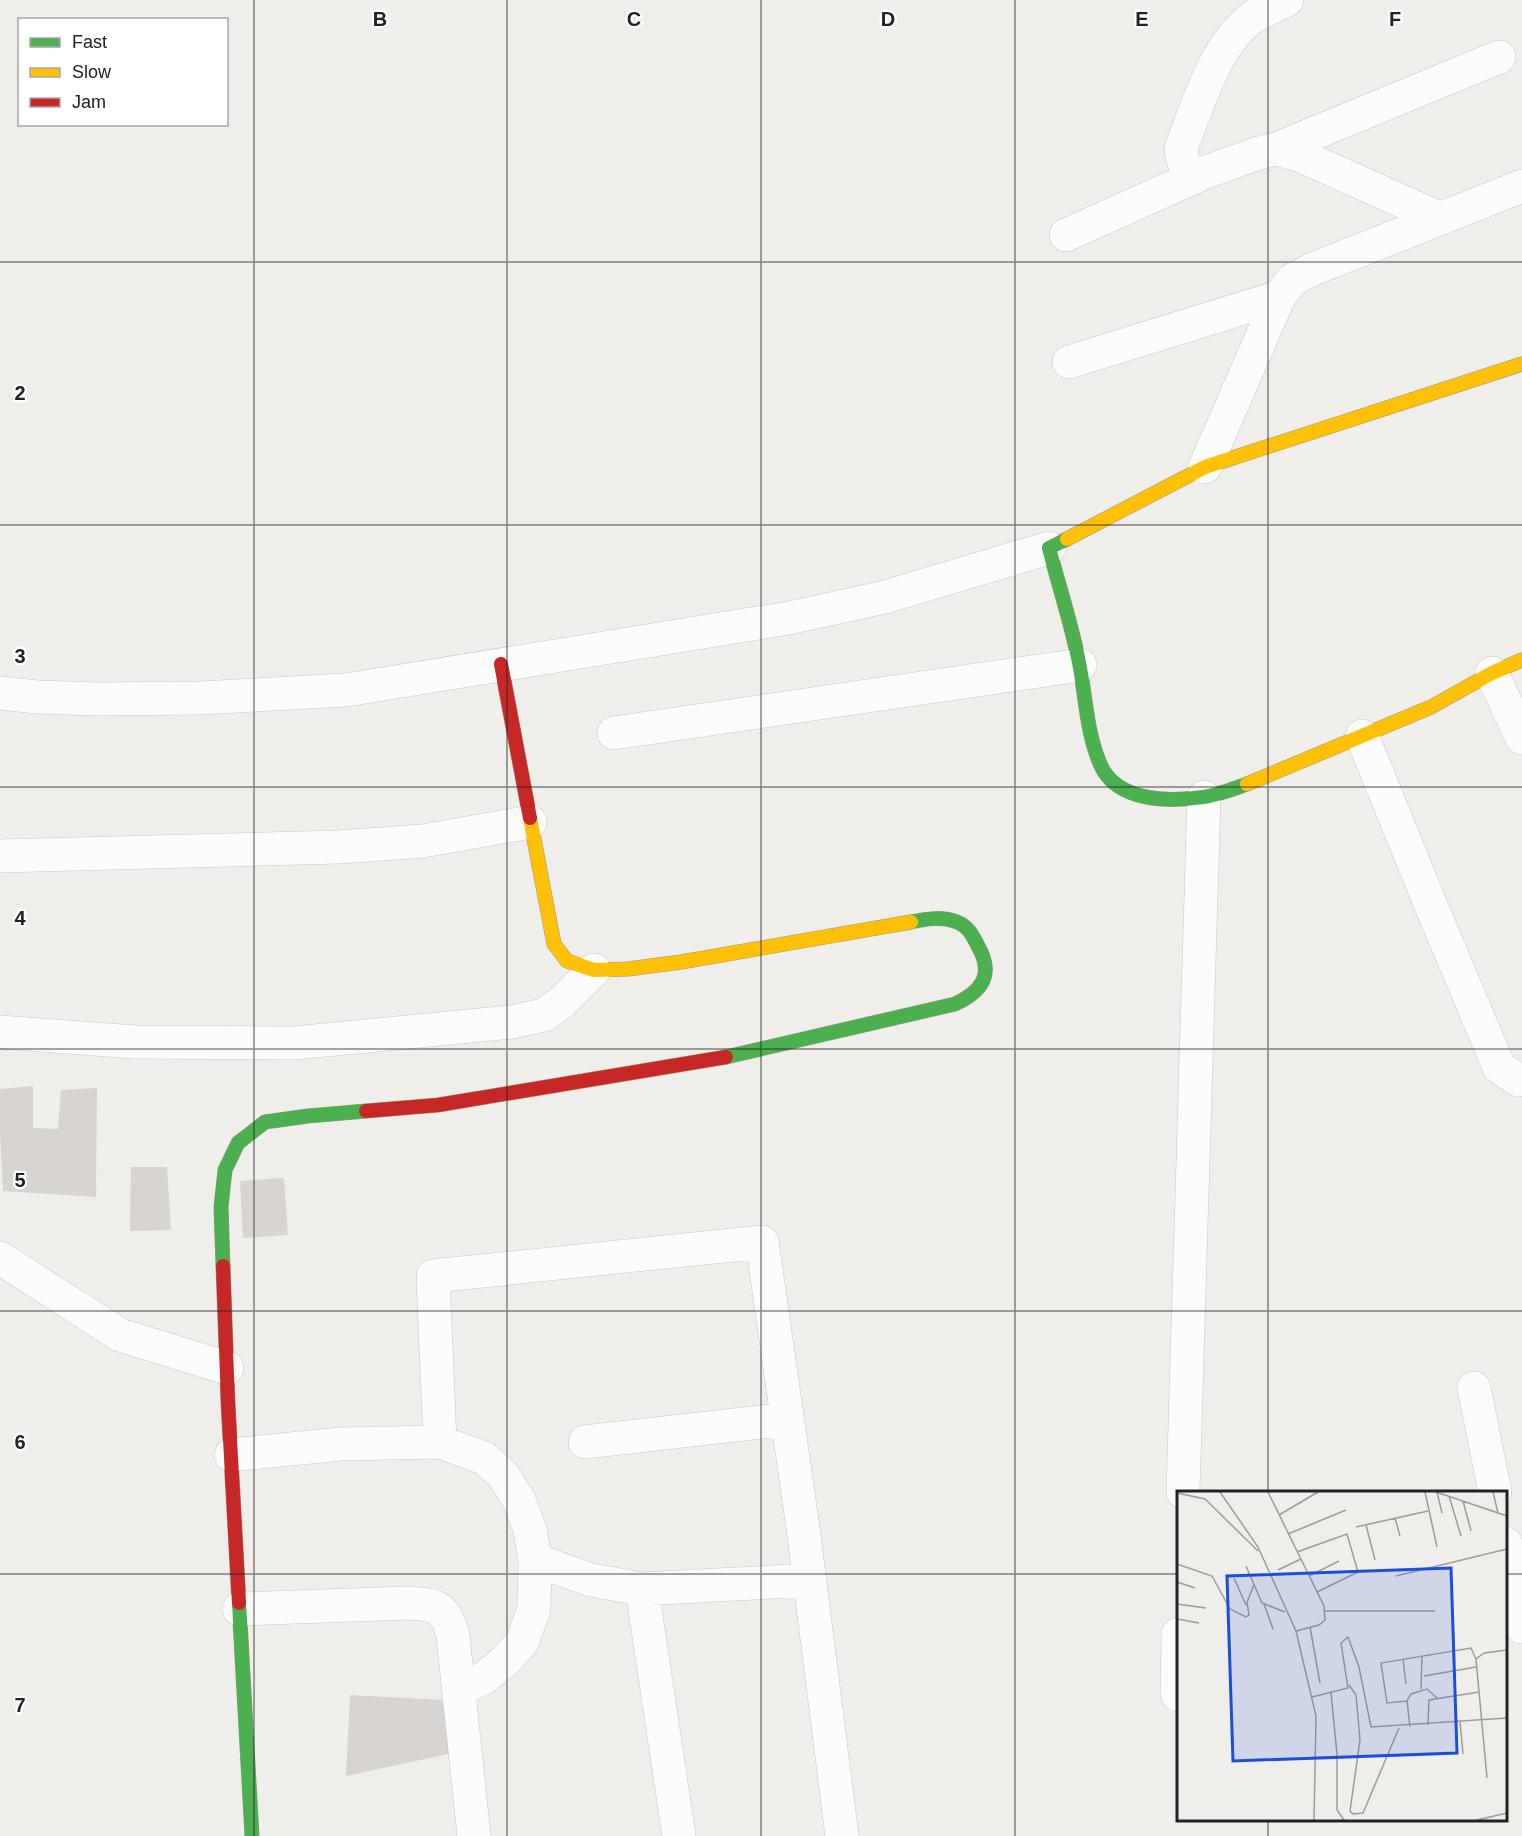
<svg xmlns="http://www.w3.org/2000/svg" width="1522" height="1836" font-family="Arial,sans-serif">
	<rect width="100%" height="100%" fill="#f0eeeb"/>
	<!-- building -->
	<path fill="#d7d4d2" d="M33,1086V1128L58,1129L61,1090L97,1088L96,1197L3,1191L0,1131V1089Z
		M131,1167H167L171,1230L130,1231Z
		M284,1178L288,1235L243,1238L240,1181Z
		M350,1695L442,1700L453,1753L346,1776Z"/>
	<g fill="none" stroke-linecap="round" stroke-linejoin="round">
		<defs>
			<path id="street" d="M1287,0C1276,6 1261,11 1250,19C1214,48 1198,105 1181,148C1182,161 1184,166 1194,174L1206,172L1259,153L1276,149L1299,155L1439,218
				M1276,149L1499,57
				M1066,235L1206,172
				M1069,362L1279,297
				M1205,467L1279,297L1292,280L1313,269L1522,186
				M1492,673L1522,738
				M0,693L37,697L98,699L200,698L346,690L789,618L885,597L1049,548
				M614,733L1080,665
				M1362,736L1432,908L1499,1067L1518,1080L1522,1079
				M0,856L339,847L423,841L530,822
				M0,1032L135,1042L294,1043L511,1022L544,1015L562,1002L594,970
				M0,1258L120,1335L227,1368
				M1474,1388L1495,1492
				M440,1442L433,1276L762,1242L804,1535L842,1836
				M585,1442L787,1419
				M231,1455L341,1444L440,1442L484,1458L503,1475L519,1500L530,1530L535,1560L534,1609L522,1642L506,1660L484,1678L459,1690
				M1183,1492L1204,797
				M1506,1544L1522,1627
				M535,1560L591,1580L642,1589L810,1580
				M642,1589L679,1836
				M239,1609L408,1603C438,1605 445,1606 453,1636L474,1836
				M1177,1694L1178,1634"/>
			<path id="fast" d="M1067,539L1049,548C1059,587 1073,628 1080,668C1086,700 1087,735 1101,766C1118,802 1169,802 1203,797C1218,795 1233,789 1247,784
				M726,1057L955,1004C983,991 994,974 978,946C973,936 968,926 957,922C942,916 926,919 911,922
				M223,1266L221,1207L225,1170L238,1143L265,1122L308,1116L366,1111
				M239,1603L252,1836"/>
			<path id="slow" d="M1067,539L1205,467L1522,364
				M1247,784L1431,707L1492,673L1522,660
				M530,818L554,944L567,961L594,970L628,969L681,962L911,922"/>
			<path id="jam" d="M501,664L530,818
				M366,1111L438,1105L726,1057
				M223,1266L228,1403L239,1603"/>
		</defs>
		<!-- street casing -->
		<use href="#street" stroke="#c9c8c7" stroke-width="34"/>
		<!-- fast casing -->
		<use href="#fast" stroke="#999a82" stroke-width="15"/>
		<!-- slow casing -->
		<use href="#slow" stroke="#999a82" stroke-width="15"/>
		<!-- jam casing -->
		<use href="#jam" stroke="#999a82" stroke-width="15"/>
		<!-- street -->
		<use href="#street" stroke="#fdfcfc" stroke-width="33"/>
		<!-- fast -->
		<use href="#fast" stroke="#4caf50" stroke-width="14"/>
		<!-- slow -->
		<use href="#slow" stroke="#ffc107" stroke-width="14"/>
		<!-- jam -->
		<use href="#jam" stroke="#c62828" stroke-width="14"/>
	</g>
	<!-- grid -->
	<path fill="none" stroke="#222" stroke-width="1.5" stroke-opacity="0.55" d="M254,0V1836M507,0V1836M761,0V1836M1015,0V1836M1268,0V1492M0,262H1522M0,525H1522M0,787H1522M0,1049H1522M0,1311H1522M0,1574H1178M1506,1574H1522M1268,1820V1836"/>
	<!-- overview -->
	<g transform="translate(1177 1491)">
		<rect width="330" height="330" fill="#f0eeeb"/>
		<path fill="none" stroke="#9e9c9b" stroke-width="1.5" d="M43,1L81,56L119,140L142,134L148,129L147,115L91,1M248,1L260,56M259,1L330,25M260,1L265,22M316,1L321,22M0,2L28,8L81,60M272,5L284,45M286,10L294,40M102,24L141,1M218,27L223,45M189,34L198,69M179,36L251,20M111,43L169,19M120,61L170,43L181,81L140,101M0,73L35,85L53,118L69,126L72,124L70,111L77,94M69,75L85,112L108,121M101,79L124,68M132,85L162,70M219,85L330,58M57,87L69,114M0,91L18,97M0,113L29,117M87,113L96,138M148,120H258M0,128L22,132M133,136L143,192M119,140L139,225L137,329M226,168L229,193M247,185L299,176M172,194L179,204L183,249L173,320L176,323L186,322L222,237M244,198L245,165M154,202L160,263V319L167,329M135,206L171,197L164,152L171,146L182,176L194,236L330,227M230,210L210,212L204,172L294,157L299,168M283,231L286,263M251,234L252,209L302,201M233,236L230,210L234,203L250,198L260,207M310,287L299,168L307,162L330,159M300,329L330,322"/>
		<path fill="#1d4ed8" fill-opacity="0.15" stroke="#1d4ed8" stroke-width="3" d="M274,77L280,262L56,270L50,85Z"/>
		<rect width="330" height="330" fill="none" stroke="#222" stroke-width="3"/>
	</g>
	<g font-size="20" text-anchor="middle" font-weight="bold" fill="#222" stroke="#fff" stroke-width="4.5" stroke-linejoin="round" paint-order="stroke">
		<text x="380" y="26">B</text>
		<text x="634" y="26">C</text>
		<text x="888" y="26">D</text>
		<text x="1142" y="26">E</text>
		<text x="1395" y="26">F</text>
		<text x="20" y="400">2</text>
		<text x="20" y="663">3</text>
		<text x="20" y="925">4</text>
		<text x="20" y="1187">5</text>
		<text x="20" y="1449">6</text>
		<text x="20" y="1712">7</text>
	</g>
	<!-- legend -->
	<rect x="18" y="18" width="210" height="108" fill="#ffffff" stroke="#a7a7a7" stroke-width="1.5"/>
	<rect x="30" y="38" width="30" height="9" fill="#4caf50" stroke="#a7a7a7" stroke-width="1.5"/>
	<text x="72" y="48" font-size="18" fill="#222222">Fast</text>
	<rect x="30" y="68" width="30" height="9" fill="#ffc107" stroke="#a7a7a7" stroke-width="1.5"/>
	<text x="72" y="78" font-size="18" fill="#222222">Slow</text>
	<rect x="30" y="98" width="30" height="9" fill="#c62828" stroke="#a7a7a7" stroke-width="1.5"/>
	<text x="72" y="108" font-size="18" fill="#222222">Jam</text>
</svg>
